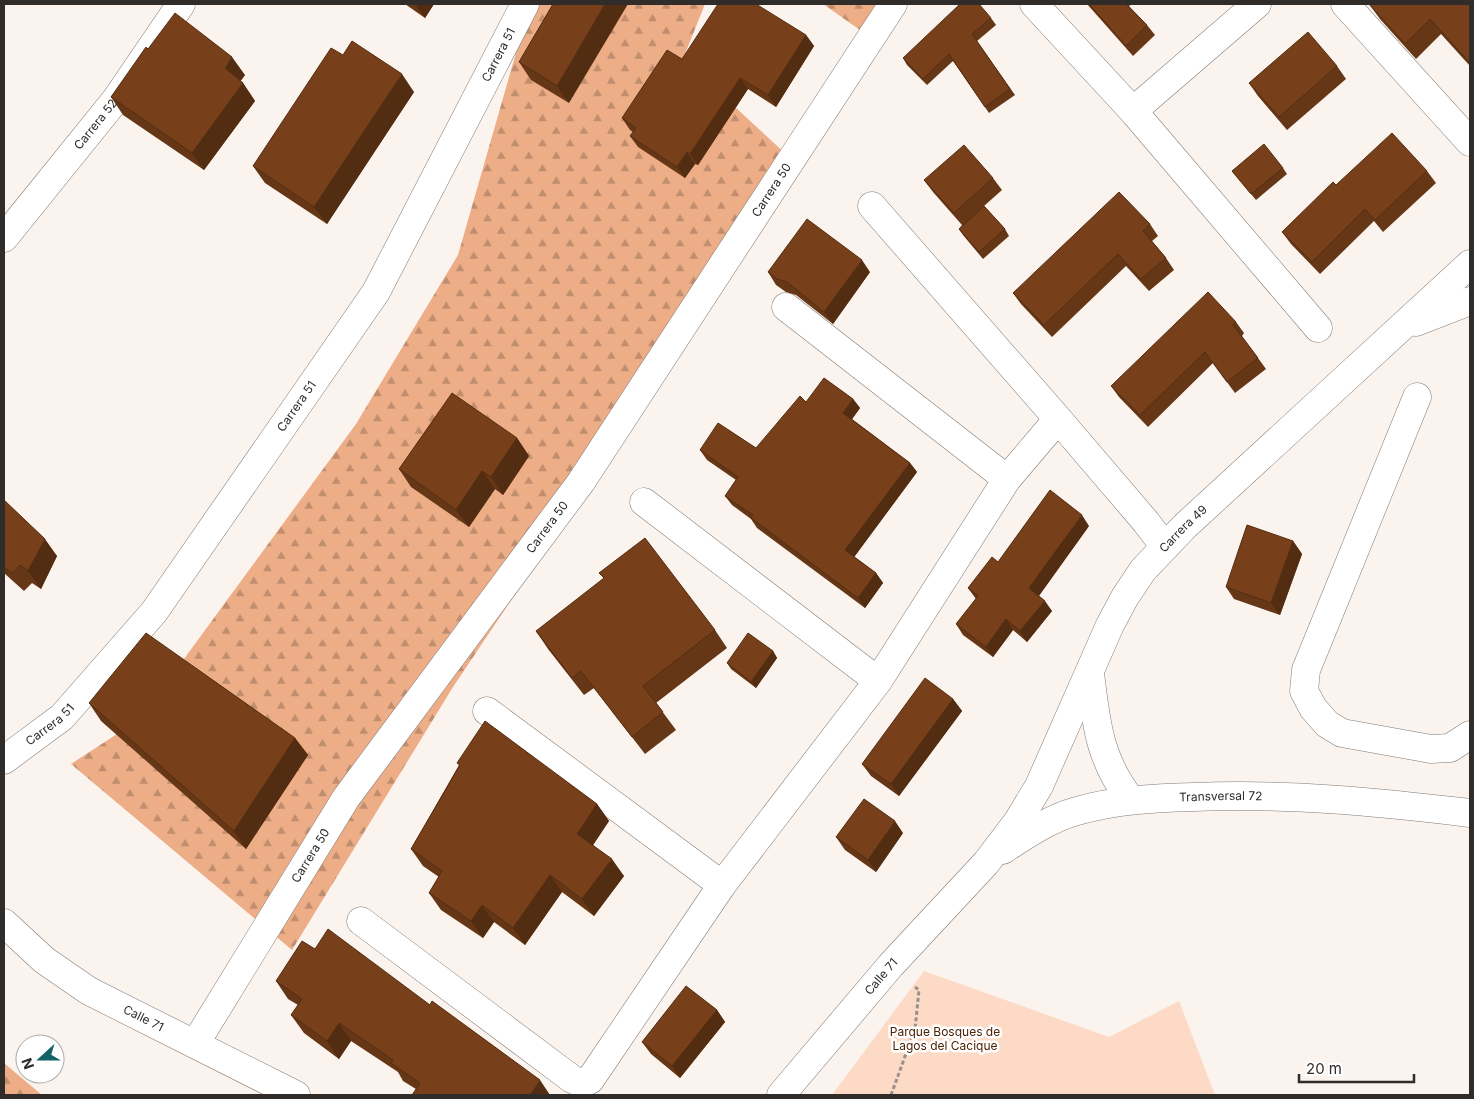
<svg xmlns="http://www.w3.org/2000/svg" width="1474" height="1099" font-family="Inter,sans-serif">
	<defs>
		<pattern id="forest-firs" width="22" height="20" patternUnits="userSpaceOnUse" patternTransform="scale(1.25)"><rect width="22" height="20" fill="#edae87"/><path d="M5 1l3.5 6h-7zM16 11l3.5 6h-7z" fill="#c08e6f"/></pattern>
	</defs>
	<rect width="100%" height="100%" fill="#fbf3ee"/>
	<!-- green -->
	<path fill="#fddac5" d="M924,971L1109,1037L1179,1001L1215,1095H832Z"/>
	<!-- forest -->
	<path fill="url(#forest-firs)" d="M540,4H705L683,59L801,168L453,687L292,950L71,764L140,719L356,424L458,255L520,39Z
		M823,4H893L870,37Z
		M4,1063L42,1095H4Z"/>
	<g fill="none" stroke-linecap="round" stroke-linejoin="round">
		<defs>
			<g id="minor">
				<path d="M1034,4L1133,111L1318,328"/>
				<path d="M1345,4L1470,142"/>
				<path d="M1133,111L1257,4"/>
				<path d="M872,206L1058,419L1146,522L1165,547"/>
				<path id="s1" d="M4,238L117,98L181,4"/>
				<path d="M786,307L1007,479"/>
				<path d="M1416,322L1470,301"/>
				<path d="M1417,397L1306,670L1304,691L1313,708L1327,724L1342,733L1431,749L1450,748L1470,735"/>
				<path d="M644,502L878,681"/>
				<path d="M1090,673C1096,722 1099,760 1131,800"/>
				<path d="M487,711L722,885"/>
				<path id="s2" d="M4,760L62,717L154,612L376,292L525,4"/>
				<path id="s3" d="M1003,850C1025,835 1051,818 1077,811C1115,800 1154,798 1194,797C1286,793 1378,802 1470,813"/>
				<path d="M361,921L572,1079L581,1083L590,1080L722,885L878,681L1007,479L1058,419"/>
				<path id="s4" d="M4,923L44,960L89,991L296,1095"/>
				<path id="s5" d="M195,1044L346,798L581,482L893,4"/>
				<path id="s6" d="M781,1095L891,965L986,863L1018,821L1039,786L1110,625L1125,597L1143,570L1185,526L1470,264"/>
			</g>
		</defs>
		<!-- minor casing -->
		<use href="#minor" stroke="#817a76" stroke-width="29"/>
		<!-- path -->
		<path stroke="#96918d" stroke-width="3" stroke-dasharray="4 2.5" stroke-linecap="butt" d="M891,1095L915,1029L919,990L915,987"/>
		<!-- minor -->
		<use href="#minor" stroke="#fff" stroke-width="28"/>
	</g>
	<!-- wall -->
	<path fill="#663716" d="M405,4H434L425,18Z
		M553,4L569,103L531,80L519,62Z
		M1087,4H1132L1129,6L1147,25L1155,35L1133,56Z
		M1369,4H1470V66L1441,34L1416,59L1380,19Z
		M991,18L996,25L977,41L1015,95L989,113L953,61L927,85L907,65L903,58Z
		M806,35L814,46L776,107L748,89L698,165L695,164L685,178L638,147L630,136L633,132L630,130L622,118L682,59Z
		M148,49L245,75L240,81L243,83L255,101L204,170L123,115L111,97Z
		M343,55L414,92L327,224L265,183L253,166Z
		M1337,66L1346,79L1287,130L1258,96L1249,83Z
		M1283,168L1287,174L1256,200L1232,171Z
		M1427,171L1436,183L1383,232L1374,221L1320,274L1291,244L1282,232L1336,185Z
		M993,178L1002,190L984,206L1005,229L1009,236L983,259L963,235L959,229L962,225L933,192L924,180Z
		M1150,224L1158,236L1152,241L1166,258L1174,270L1149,291L1126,266L1052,337L1021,304L1013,293Z
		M768,272H870L833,324L796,295L786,292L776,285Z
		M1236,322L1244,333L1242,336L1266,369L1235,393L1213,363L1148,427L1119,397L1111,386Z
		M853,399L860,408L852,419L910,463L917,472L854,557L876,573L883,583L865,608L757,528L751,519L732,505L725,496L736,480L707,460L700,450L756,448L806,402Z
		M517,438L529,456L503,495L495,489L469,527L411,487L399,469Z
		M4,500L57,556L41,589L32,583L24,591L4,573Z
		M1089,526L1039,596L1052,611L1027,642L1013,630L993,657L963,635L956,624L976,599L968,588L998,562Z
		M1293,541L1302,554L1280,615L1234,599L1226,587Z
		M715,630L727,648L656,703L676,730L645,754L594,688L584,695L548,649L536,631Z
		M773,651L777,658L756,688L731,669L727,663Z
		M953,699L962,711L899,796L871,776L862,764Z
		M89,703L295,738L308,755L246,849L101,721Z
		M457,763L597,804L609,821L593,845L624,876L594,916L562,892L525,945L494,922L483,938L441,910L429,893L439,877L423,866L411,849L459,765Z
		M903,833L876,872L845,850L836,837Z
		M315,949L540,1080L416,1089L403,1081L398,1072L351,1041L339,1059L304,1033L291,1015L298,1005L288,999L276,981Z
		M717,1010L725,1022L680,1078L651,1054L642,1042Z"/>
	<!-- shaded-wall -->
	<path fill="#532d12" d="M415,4H434L425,18Z
		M605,4H628L569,103L557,86Z
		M806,35L814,46L776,107L768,95Z
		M232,57L245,75L237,86L225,68Z
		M402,74L414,92L327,224L314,207Z
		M740,78L748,89L698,165L690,154Z
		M243,83L255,101L204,170L192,153Z
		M687,152L695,164L685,178L677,167Z
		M862,260L870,272L833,324L824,312Z
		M853,399L860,408L850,422L843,413Z
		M517,438L529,456L503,495L491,477Z
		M910,463L917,472L852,560L845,550Z
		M482,471L495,489L469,527L456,510Z
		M1082,515L1089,526L1037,598L1029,588Z
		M45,539L57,556L41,589L28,571Z
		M1293,541L1302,554L1280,615L1271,603Z
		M876,573L883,583L865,608L858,598Z
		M1045,601L1052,611L1027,642L1020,631Z
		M1006,619L1013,630L993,657L986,647Z
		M773,651L777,658L756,688L751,682Z
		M953,699L962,711L899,796L891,784Z
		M295,738L308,755L246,849L234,831Z
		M597,804L609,821L589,851L577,834Z
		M895,821L903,833L876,872L868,860Z
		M612,859L624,876L594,916L582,899Z
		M550,875L562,892L525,945L513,928Z
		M482,905L494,922L483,938L471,921Z
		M717,1010L725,1022L680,1078L672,1066Z
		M339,1023L351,1041L339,1059L327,1041Z
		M540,1080L550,1095H530Z"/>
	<!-- building -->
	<path fill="#77401a" stroke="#532d12" d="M553,4H605L557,86L519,62Z
		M718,4H756L806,35L768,95L740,78L690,154L687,152L677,167L630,136L636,128L622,118L667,50L682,59Z
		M960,4H979L991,18L972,34L1010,89L985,107L949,54L923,79L903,58Z
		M1089,4H1126L1147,25L1126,46Z
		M1369,4H1470V63L1430,19L1405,44Z
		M175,13L232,57L225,68L243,83L192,153L111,97L146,47L148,49Z
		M1308,32L1337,66L1279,117L1249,83Z
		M352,41L402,74L314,207L253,166L331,48L343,55Z
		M1392,133L1427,171L1375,220L1365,209L1312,262L1282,232L1333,182L1336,185Z
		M1264,144L1283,168L1251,194L1232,171Z
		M964,145L993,178L954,213L924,180Z
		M1119,192L1150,224L1143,231L1166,258L1141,279L1118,254L1044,325L1013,293Z
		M984,206L1005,229L979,252L959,229Z
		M807,219L862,260L824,312L787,282L777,279L768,272Z
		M1208,292L1236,322L1233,325L1258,358L1227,382L1205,352L1140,415L1111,386Z
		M824,378L853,399L843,413L910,463L845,550L876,573L858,598L751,518L753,515L725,496L738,477L700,450L718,423L756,448L800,396L806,402Z
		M452,393L517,438L491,477L482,471L456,510L399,469Z
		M1050,490L1082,515L1029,588L1045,601L1020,631L1006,619L986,647L956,624L978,596L968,588L992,557L998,562Z
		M4,500L45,539L28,571L20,565L12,573L4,567Z
		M1247,525L1293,541L1271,603L1226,587Z
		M645,538L715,630L643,686L663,712L632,737L581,671L572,678L536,631L604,578L599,573Z
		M146,633L295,738L234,831L89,703Z
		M748,633L773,651L751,682L727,663Z
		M925,678L953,699L891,784L862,764Z
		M485,721L597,804L577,834L612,859L582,899L550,875L513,928L482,905L471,921L429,893L442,871L411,849L460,765L457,763Z
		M864,799L895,821L868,860L836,837Z
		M328,929L430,1005L432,1001L540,1080L530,1095H412L420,1083L391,1063L393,1060L339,1023L327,1041L291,1015L302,999L276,981L302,941L315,949Z
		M686,986L717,1010L672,1066L642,1042Z"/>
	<g text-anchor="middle" stroke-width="5" stroke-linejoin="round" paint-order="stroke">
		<!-- street labels -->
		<g font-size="12" fill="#2f2c2a" stroke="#fff">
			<text dy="4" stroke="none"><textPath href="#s2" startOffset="868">Carrera 51</textPath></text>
			<text dy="4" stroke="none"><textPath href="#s1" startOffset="146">Carrera 52</textPath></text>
			<text dy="4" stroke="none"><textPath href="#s5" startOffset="1031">Carrera 50</textPath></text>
			<text dy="4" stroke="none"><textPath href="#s2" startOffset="462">Carrera 51</textPath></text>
			<text dy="4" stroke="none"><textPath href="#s5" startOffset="626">Carrera 50</textPath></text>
			<text dy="4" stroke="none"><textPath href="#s6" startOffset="701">Carrera 49</textPath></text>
			<text dy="4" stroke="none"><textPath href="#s2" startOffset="58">Carrera 51</textPath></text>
			<text dy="4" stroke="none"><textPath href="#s3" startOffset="229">Transversal 72</textPath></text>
			<text dy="4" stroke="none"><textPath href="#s5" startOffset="221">Carrera 50</textPath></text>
			<text dy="4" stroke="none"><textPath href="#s6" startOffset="155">Calle 71</textPath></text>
			<text dy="4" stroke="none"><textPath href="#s4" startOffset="170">Calle 71</textPath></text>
		</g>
		<!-- park labels -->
		<g font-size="12" fill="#4a2204" stroke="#fff">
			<text x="945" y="1036">Parque Bosques de<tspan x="945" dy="14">Lagos del Cacique</tspan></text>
		</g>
	</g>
	<!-- border -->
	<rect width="1474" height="1099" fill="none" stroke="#2f2c2a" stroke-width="10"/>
	<!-- north arrow -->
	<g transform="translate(40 1059) rotate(249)"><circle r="24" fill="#ffffff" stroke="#acabaa"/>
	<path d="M0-4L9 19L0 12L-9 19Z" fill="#126269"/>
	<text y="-8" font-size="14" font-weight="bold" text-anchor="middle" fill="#2f2c2a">N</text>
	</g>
	<!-- scale -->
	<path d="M1299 1074v8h115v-8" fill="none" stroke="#2f2c2a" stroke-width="2.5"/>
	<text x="1306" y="1074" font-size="15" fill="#2f2c2a" stroke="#ffffff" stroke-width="4" paint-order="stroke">20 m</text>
</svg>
